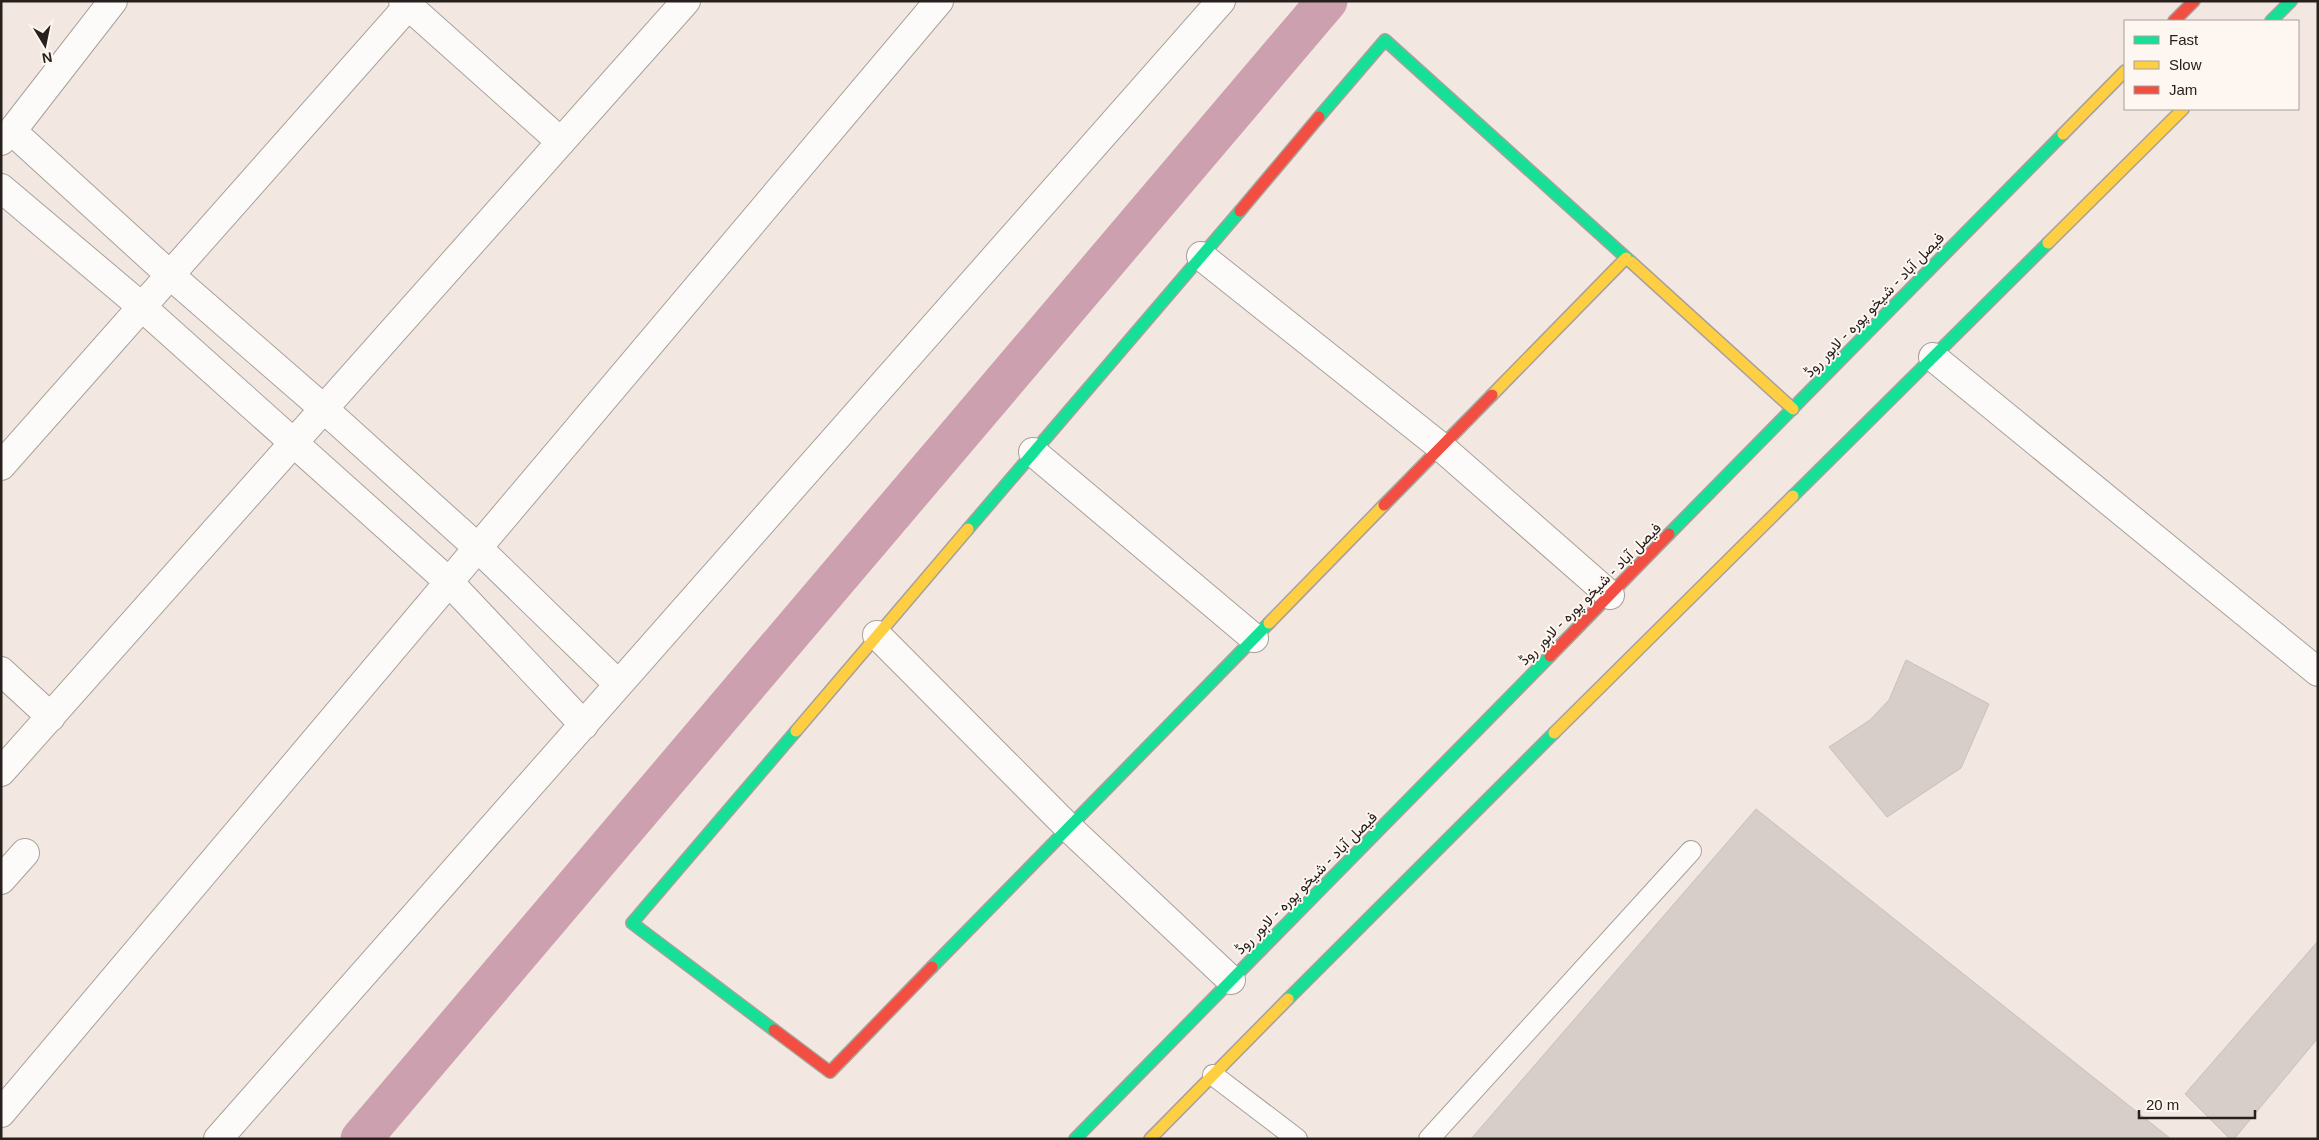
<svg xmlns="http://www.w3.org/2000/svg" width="2319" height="1140" font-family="Arial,Vazirmatn,sans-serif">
	<rect width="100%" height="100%" fill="#f2e7e1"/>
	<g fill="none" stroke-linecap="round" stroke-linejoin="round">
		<!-- canal -->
		<path stroke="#cda0af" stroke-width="41" d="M361,1139L1327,1"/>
	</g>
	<!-- building -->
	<path fill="#d7ceca" stroke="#c9c0bd" d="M1906,660L1989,704L1961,768L1887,817L1829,747L1870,720L1889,700Z
		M1756,809L2171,1139H1471Z
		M2318,941V1038L2234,1139H2230L2185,1094Z"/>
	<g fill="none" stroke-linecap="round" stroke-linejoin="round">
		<defs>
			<path id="lane" d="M1213,1075L1297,1139
				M1429,1139L1691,851"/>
			<path id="street" d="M403,1L561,142
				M12,131L170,275L324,409L478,548L618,684
				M1,141L12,131L113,1
				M1,188L142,307L449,582L584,725
				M1201,256L1441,447L1610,595
				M1933,357L2318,672
				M1033,452L1254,638
				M1,466L408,6
				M877,635L1069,828L1231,980
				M1,671L51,717
				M1,772L686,1
				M1,880L25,853
				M1,1113L939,1
				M218,1139L1221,1"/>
			<path id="fast" d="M2271,21L2291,1
				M1319,117L1385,40L1631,262
				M1793,496L2048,243
				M968,529L1240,211
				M1669,534L2063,134
				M932,967L1269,623
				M1288,999L1554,733
				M774,1030L632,923L796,731
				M1075,1139L1550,656"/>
			<path id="slow" d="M2063,134L2125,71
				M2048,243L2183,109
				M1631,262L1793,409
				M1492,395L1626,258
				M1269,623L1384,505
				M796,731L968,529
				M1554,733L1793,496
				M1150,1139L1288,999"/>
			<path id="jam" d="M2174,21L2194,1
				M1240,211L1319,117
				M1384,505L1492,395
				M1550,656L1669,534
				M774,1030L830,1072L932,967"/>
		</defs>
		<!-- lane casing -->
		<use href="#lane" stroke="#a8a09b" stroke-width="22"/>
		<!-- street casing -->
		<use href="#street" stroke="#a8a09b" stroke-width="30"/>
		<!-- fast casing -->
		<use href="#fast" stroke="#a8a09b" stroke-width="14"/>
		<!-- slow casing -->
		<use href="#slow" stroke="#a8a09b" stroke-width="14"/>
		<!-- jam casing -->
		<use href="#jam" stroke="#a8a09b" stroke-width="14"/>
		<!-- lane -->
		<use href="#lane" stroke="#fdfbfa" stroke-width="20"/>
		<!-- street -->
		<use href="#street" stroke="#fdfbfa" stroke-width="28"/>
		<!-- fast -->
		<use href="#fast" stroke="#16e098" stroke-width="11"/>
		<!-- slow -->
		<use href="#slow" stroke="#ffcf43" stroke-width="11"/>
		<!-- jam -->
		<use href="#jam" stroke="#f24e42" stroke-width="11"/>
	</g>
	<g text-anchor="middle" stroke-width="4" stroke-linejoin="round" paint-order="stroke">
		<!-- street labels -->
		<g font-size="15" fill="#27201c" stroke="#fdf6f1">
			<text transform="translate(1874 305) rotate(-46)" y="5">فیصل آباد - شیخو پورہ - لاہور روڈ</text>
			<text transform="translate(1590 594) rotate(-45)" y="5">فیصل آباد - شیخو پورہ - لاہور روڈ</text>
			<text transform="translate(1306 883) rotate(-45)" y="5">فیصل آباد - شیخو پورہ - لاہور روڈ</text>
		</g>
	</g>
	<!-- border -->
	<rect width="2319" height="1140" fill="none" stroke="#27201c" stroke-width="5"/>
	<!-- legend -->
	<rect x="2124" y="20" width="175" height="90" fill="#fdf6f1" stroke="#a7a09c"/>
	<rect x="2134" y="36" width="25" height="8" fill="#16e098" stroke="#a7a09c"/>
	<text x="2169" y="45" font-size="15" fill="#27201c">Fast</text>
	<rect x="2134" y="61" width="25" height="8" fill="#ffcf43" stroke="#a7a09c"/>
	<text x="2169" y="70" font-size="15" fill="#27201c">Slow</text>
	<rect x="2134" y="86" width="25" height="8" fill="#f24e42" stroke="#a7a09c"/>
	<text x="2169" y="95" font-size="15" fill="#27201c">Jam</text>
	<!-- north arrow -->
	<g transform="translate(45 45) rotate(170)" stroke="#fdf6f1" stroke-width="4" paint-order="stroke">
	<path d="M0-4L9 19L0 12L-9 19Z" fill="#27201c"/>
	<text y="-8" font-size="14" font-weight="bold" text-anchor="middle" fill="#27201c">N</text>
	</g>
	<!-- scale -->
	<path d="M2139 1110v8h116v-8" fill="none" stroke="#27201c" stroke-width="2.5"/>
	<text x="2146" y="1110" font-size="15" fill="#27201c" stroke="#fdf6f1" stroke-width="4" paint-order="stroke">20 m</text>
</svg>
